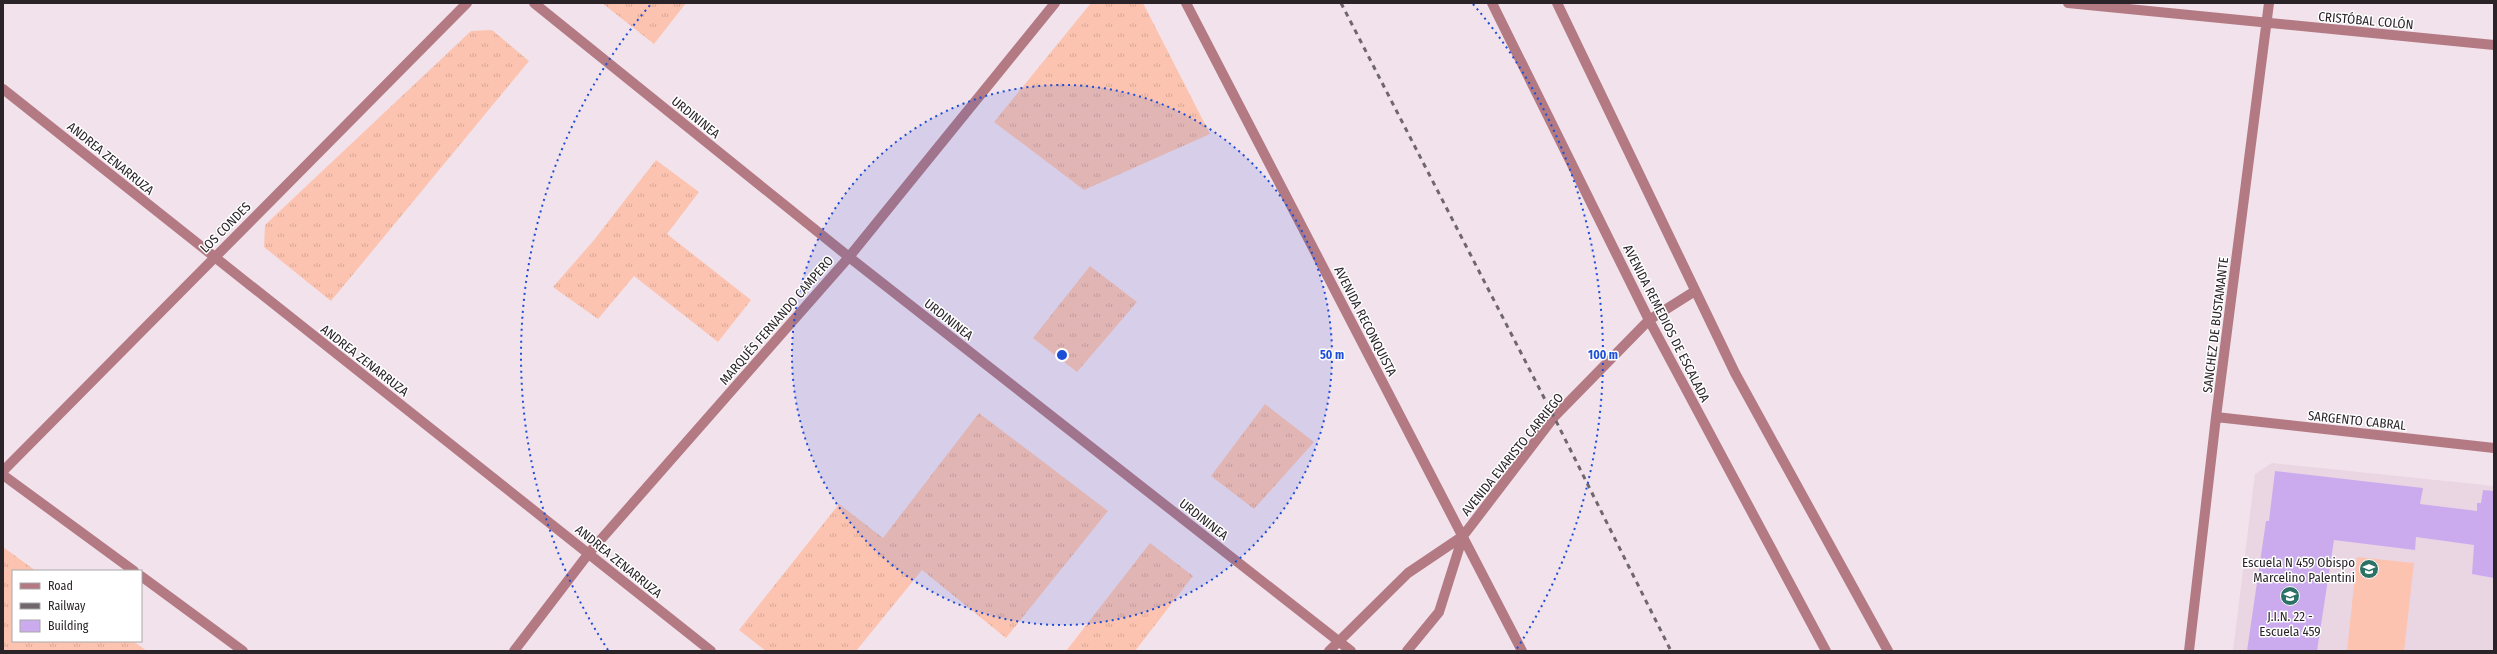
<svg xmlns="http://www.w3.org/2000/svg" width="2497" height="654" font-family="'Fira Sans Condensed',sans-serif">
	<defs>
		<pattern id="grass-tufts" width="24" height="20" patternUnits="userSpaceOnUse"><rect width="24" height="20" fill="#fcc4b0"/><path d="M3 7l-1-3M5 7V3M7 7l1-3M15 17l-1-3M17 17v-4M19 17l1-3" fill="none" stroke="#d8a897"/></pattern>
	</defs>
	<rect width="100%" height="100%" fill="#f1e2ec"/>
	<!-- built -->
	<path fill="#ead5e3" d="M2272,463L2494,486V651H2233L2255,474Z"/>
	<!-- grass -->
	<path fill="url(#grass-tufts)" d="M602,3H686L654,44Z
		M1091,3H1143L1210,134L1084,190L994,122Z
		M492,30L529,61L331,301L264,247L265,225L471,31Z
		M656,160L699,192L667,234L751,300L718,342L634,276L598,319L553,287L594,240Z
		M1090,266L1137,302L1077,372L1033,338Z
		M1265,404L1314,442L1254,509L1211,476Z
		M979,413L1108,511L1006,638L922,570L856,651H766L739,630L839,504L883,538Z
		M1150,543L1193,576L1135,651H1066Z
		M3,547L36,571H13V641H133L147,651H3Z"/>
	<!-- garden -->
	<path fill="#fcc4b0" d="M2357,557L2414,563L2404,651H2347Z"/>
	<!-- building -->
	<path fill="#cbabee" d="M2275,471L2423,488L2420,504L2477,511V503H2481L2483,490L2494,491V578L2472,574L2474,545L2416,537L2415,550L2334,540L2317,651H2247L2266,521H2269Z"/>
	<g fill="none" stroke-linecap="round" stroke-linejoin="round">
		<!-- minor -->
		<path stroke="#b37a83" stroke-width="10" d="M534,3L849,257L1351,651
			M1186,3L1522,651
			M1492,3L1649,320L1826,651
			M1557,3L1735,373L1888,651
			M2068,3L2494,45
			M3,89L711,651
			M2216,417L2494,448
			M3,471L467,3
			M3,475L134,571
			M141,576L243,651
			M514,651L589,553L849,257L1055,3
			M1329,651L1408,573L1463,536L1554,417L1649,320L1695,291
			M1407,651L1439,612L1463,536
			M2189,651L2216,417L2269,3"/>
		<!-- rail -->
		<path stroke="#70676d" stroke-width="3" stroke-dasharray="5 5" stroke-linecap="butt" d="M1341,3L1554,417L1671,651"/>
	</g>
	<!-- distance rings -->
	<circle cx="1062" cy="355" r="270" fill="#1d4ed8" fill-opacity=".12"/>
	<g fill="none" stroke="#1d4ed8" stroke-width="2" stroke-dasharray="2 4">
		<circle cx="1062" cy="355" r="270"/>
		<path d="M608 650A541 541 0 0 1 651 4M1473 4A541 541 0 0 1 1516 650"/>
	</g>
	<!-- icons -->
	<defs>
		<symbol id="school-disc" viewBox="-11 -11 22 22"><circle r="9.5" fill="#2b7165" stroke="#fff"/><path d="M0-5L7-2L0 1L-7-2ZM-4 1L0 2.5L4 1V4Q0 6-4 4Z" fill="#fff"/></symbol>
	</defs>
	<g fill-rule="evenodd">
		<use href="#school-disc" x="2358" y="558" width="22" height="22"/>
		<use href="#school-disc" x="2279" y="585" width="22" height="22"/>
	</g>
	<g text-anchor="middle" stroke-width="3" stroke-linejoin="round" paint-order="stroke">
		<!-- street labels -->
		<g font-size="13" fill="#2a2428" stroke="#fff">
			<text transform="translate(2366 20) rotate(5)" y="5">CRISTÓBAL COLÓN</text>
			<text transform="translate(696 117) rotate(39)" y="5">URDININEA</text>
			<text transform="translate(111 158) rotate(39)" y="5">ANDREA ZENARRUZA</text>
			<text transform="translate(225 227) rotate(-45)" y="5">LOS CONDES</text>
			<text transform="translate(949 319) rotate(38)" y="5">URDININEA</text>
			<text transform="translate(776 320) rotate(-49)" y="5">MARQUÉS FERNANDO CAMPERO</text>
			<text transform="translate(1366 321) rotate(63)" y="5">AVENIDA RECONQUISTA</text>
			<text transform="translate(1667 323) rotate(63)" y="5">AVENIDA REMEDIOS DE ESCALADA</text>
			<text transform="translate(2215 325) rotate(-83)" y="5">SANCHEZ DE BUSTAMANTE</text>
			<text transform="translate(365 360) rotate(38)" y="5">ANDREA ZENARRUZA</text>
			<text transform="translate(2357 420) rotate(6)" y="5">SARGENTO CABRAL</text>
			<text transform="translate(1512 454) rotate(-51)" y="5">AVENIDA EVARISTO CARRIEGO</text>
			<text transform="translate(1204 519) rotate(38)" y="5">URDININEA</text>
			<text transform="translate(619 561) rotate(39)" y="5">ANDREA ZENARRUZA</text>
		</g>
		<!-- poi labels -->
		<g font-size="13" fill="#2a2428" stroke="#fff" text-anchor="end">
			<text x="2355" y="567">Escuela N 459 Obispo<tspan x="2355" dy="15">Marcelino Palentini</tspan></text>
			<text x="2290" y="621" text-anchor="middle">J.I.N. 22 -<tspan x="2290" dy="15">Escuela 459</tspan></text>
		</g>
	</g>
	<circle cx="1062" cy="355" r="6" fill="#1d4ed8" stroke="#fff" stroke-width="2"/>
	<g font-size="12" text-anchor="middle" font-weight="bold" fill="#1d4ed8" stroke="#fff" stroke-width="3" stroke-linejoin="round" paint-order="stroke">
		<text x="1332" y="359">50 m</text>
		<text x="1603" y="359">100 m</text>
	</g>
	<!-- border -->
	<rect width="2497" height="654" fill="none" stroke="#2a2428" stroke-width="8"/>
	<!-- legend -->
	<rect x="12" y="570" width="130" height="72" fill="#ffffff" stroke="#aaa7a9"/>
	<rect x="20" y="583" width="20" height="6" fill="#b37a83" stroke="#aaa7a9"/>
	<text x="48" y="590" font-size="12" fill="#2a2428">Road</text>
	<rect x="20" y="603" width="20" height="6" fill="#70676d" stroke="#aaa7a9"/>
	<text x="48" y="610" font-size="12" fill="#2a2428">Railway</text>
	<rect x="20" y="620" width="20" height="12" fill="#cbabee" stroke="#aaa7a9"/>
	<text x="48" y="630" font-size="12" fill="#2a2428">Building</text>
</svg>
